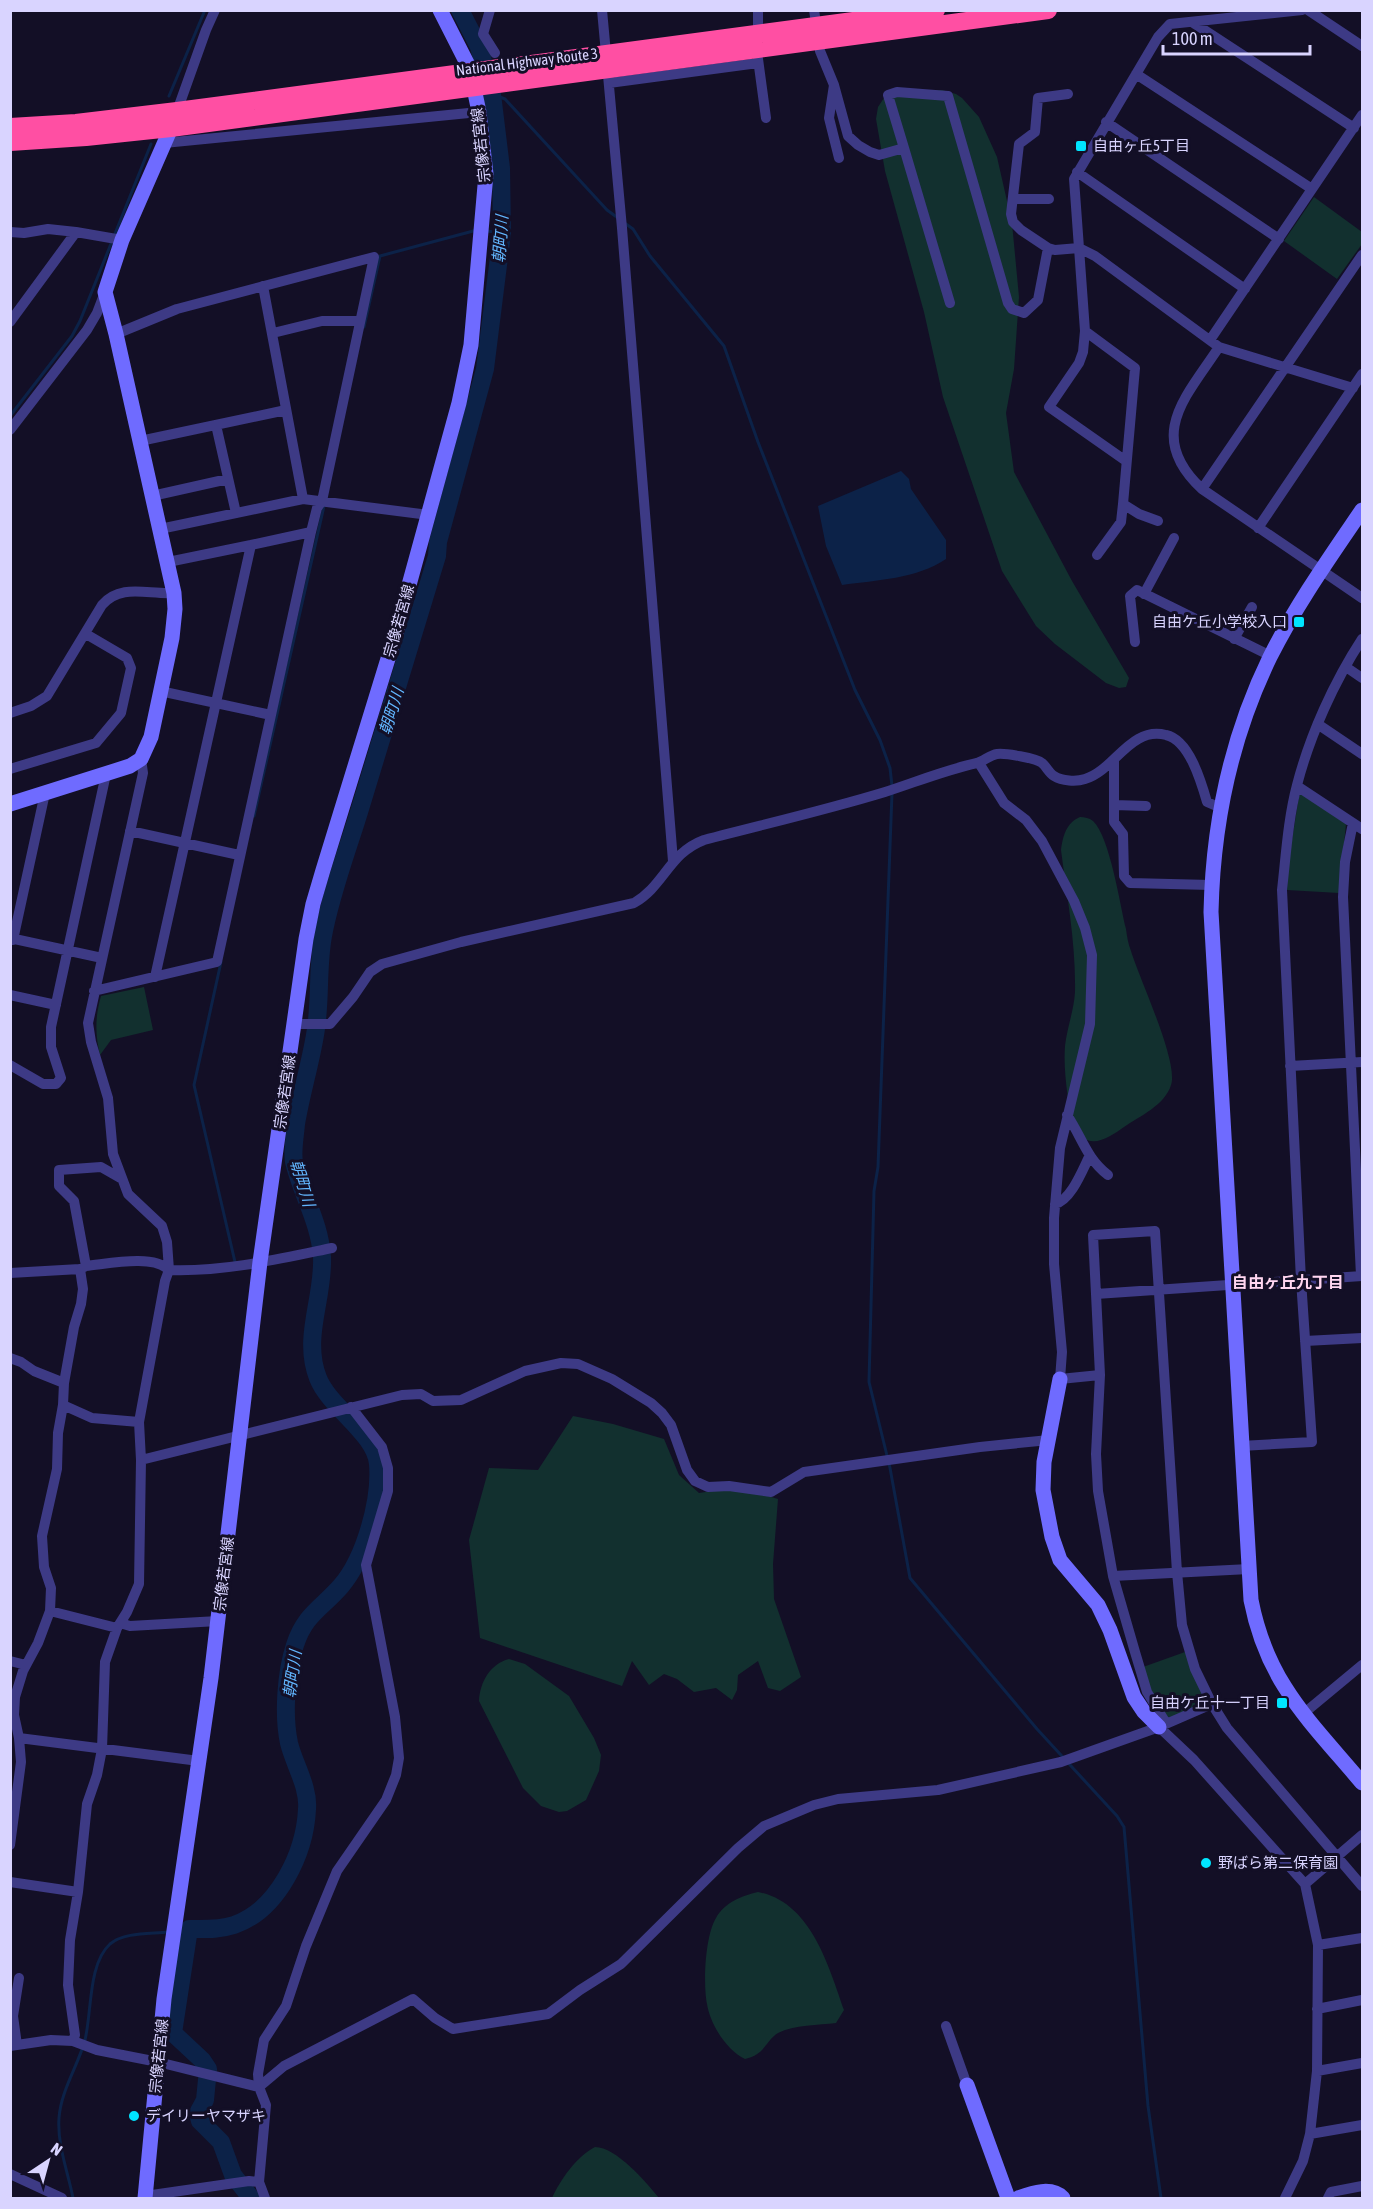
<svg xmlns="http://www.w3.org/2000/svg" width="1373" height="2209" font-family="'Asap Condensed','Noto Sans JP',sans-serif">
	<rect width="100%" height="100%" fill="#130f26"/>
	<!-- green -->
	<path fill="#12302f" d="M942,90L956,94L962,98L979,117L997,157L1012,223L1019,297L1014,369L1006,413L1014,472L1072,581L1129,678L1126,687L1119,688L1106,683L1055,644L1036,626L1002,571L943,397L924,312L885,171L876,119L878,107L888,92Z
		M1314,197L1362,232V244L1337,279L1284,241Z
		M1302,794L1346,824L1339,893L1287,890L1288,865L1299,796Z
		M1080,817C1085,817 1089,818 1093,821C1110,837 1120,905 1126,929C1127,936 1128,944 1131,951C1139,978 1179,1062 1171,1085C1165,1105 1140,1116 1124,1127C1114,1134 1099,1145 1087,1140C1082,1138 1076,1132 1072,1129C1069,1102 1063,1074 1065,1046C1067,1028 1074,1010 1075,992C1076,944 1067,897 1061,850C1063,836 1066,823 1080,817Z
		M144,987L153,1030L111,1040L100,1055C95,1034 95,1017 101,996Z
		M573,1416L613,1424L664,1439L679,1475L699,1493L737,1487L778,1499L773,1564L774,1599L801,1677L780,1691L768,1688L758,1661L738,1675L737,1690L732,1700L716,1688L694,1692L677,1679L664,1674L649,1685L632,1661L622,1686L480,1638L469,1540L489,1468L538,1470Z
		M1185,1652L1206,1700L1204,1705L1170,1718C1155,1711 1147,1681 1143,1667Z
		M509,1659L525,1664L569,1696L594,1738L601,1755L599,1771L586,1800L567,1811L559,1812L541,1806L523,1788L479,1701C480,1682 490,1664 509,1659Z
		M758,1892C811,1902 829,1967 844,2010L836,2023C819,2025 794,2025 778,2033C765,2041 766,2054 745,2059C727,2051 710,2024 707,2004C703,1984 705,1936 716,1918C725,1902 742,1896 758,1892Z
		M595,2147C616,2147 646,2182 659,2198H552C561,2179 576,2157 595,2147Z"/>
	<!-- water -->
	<path fill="#0c2248" d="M901,471L909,479L911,489L946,540V559C916,579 877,580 842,585L826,546L818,506Z"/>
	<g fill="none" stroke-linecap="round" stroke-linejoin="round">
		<!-- stream -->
		<path stroke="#0c2248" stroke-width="3" d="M492,94L505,99L607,210L618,218
			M169,96L205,10
			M626,224L633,229L650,256L724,346L758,442L855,690L880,740L890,768L892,786
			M487,231L502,233
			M364,327L380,256L477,230
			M10,416L72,336L80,321L151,144
			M892,793L878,1167L874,1191L869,1382L890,1468L910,1578L1037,1729L1117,1816L1124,1827L1148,2106L1161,2198
			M254,816L324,506
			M221,962L194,1085L235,1262
			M180,1930L189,1929
			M73,2198C68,2172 57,2145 59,2118C61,2090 78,2066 85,2040C92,2011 88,1964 110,1944C124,1932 150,1934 168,1932"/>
		<!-- river -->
		<path stroke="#0c2248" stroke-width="18" d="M251,2198L233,2175L221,2142L200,2121L198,2113L205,2100L208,2069L202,2060L173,2033L189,1929C204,1929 219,1930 234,1925C278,1910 305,1853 307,1809C309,1787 294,1764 289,1743C283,1715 286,1672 295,1645C305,1614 322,1608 341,1586C365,1558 381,1500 378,1464C376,1434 329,1407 318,1378C302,1337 324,1298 322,1257C320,1223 302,1195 294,1162C292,1151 295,1136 296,1124C301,1094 310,1065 315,1035C321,1002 317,969 323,936C330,896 347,851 359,812C385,726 411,641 437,556L438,542L485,369L502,233L501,168L492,94L479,47L460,10"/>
		<!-- street -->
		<path stroke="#3d3a85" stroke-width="10" d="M490,10L483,34L495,53
			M602,10L622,228L673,861
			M758,10V37
			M814,10L820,51L834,85L829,118L839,158
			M1308,10L1362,46
			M1192,22L1354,128
			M758,59L766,118
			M1136,74L1312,189
			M609,83L758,63
			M834,85L848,136L858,145L870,152L879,155L904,148L888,95L897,92L948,96L1008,303L1012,309L1024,313L1038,300L1048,248
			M1068,94L1038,98L1035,132L1019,144L1011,214L1013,222L1021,230L1048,248L1055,250L1079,248L1095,256L1219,347L1353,388
			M176,114L206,30L215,10
			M1106,122L1279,239
			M164,143L479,112
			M904,148L950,303
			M1077,172L1245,289
			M1013,199H1049
			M10,232L24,233L48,229L76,232
			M263,286L303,499
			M10,322L76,232L122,240
			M1085,331L1083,352L1079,363L1049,407L1126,461
			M273,333L322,321H360
			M1210,340L1362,115
			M1219,347C1186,397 1145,436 1202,489L1362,598
			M216,425L236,513
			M10,430L87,330L97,313L105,292
			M140,441L286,410
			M1202,489L1362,255
			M152,496L228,479
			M1158,521L1139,514L1123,504L1135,368L1085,331L1074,179L1158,37L1170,24L1302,10
			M1258,528L1362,374
			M160,529L303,499L429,515
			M1097,555L1121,522L1123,504
			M168,562L251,545
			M1144,594L1174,538
			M1234,639L1252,607
			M1135,642L1130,596L1137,590L1271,656
			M1346,667L1362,678
			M160,691L271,715
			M10,713L31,706L47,696L102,605C121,583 148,595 174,593
			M1319,725L1362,754
			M1114,759V822L1123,834L1124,876L1130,883L1211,885
			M979,763L1004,803L1026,820L1042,841L1074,901L1085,928L1092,955L1090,1024L1060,1148L1054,1218V1264L1062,1352L1060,1379L1100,1375
			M10,769L96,743L121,713L131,668L127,658L86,634
			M1297,786L1362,829
			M1114,805L1146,806
			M1353,823L1345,862L1343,897L1361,1276
			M130,831L239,855
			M10,938L102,958
			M13,940L45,793
			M155,977L251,545L311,532
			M94,991L217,962L311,532L317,508L322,501L374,257L177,309L116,334
			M10,995L56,1005
			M294,1024H330L353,997L370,972L382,964L461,942L634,903C664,886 669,853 704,840C765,824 826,810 885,792C916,782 945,770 977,763C984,761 990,755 997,754C1005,753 1036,758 1042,763C1046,766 1049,773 1054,776C1062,781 1076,782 1085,779C1115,770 1130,726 1166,735C1189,740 1201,781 1207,802L1221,808
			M10,1065L43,1084H56L61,1078L51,1047V1027L106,774
			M1290,1066L1362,1062
			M1067,1115C1082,1137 1086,1158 1108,1175
			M1055,1204C1071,1200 1082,1171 1089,1157
			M86,1266L74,1201L59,1186V1170L101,1167L122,1179
			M10,1273L80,1269L86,1266C108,1264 153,1254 169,1270C224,1272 279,1259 332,1248
			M1096,1294L1093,1235L1155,1231L1177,1572L1182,1625L1195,1669L1212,1704L1227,1728L1362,1886
			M1305,1341L1362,1338
			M10,1358L21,1362L34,1371L64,1383
			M63,1405L92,1418L139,1422
			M1241,1446L1312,1442L1301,1280L1282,890C1286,855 1288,819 1297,785C1310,735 1334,682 1362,639
			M141,1460L402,1395L421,1394L433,1401L461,1400L525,1371L561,1363L578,1364L612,1379L651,1403L662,1413L671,1425L687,1470L695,1481L708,1487L729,1486L771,1492L804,1472L980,1447L1049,1440
			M1113,1576L1249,1569
			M50,1611L117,1628
			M120,1623L130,1626L218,1621
			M10,1661L26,1665
			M1303,1714L1362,1665
			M1166,1723L1147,1692L1135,1652L1113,1576L1098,1491L1096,1454L1100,1375L1096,1294L1362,1276
			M1159,1727L1194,1760L1305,1884L1318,1945L1317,2071L1310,2134L1303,2161L1285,2198
			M19,1738L199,1761
			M10,1845L21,1762L19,1738L14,1715L15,1697L23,1671L38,1643L50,1611L51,1588L44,1567L42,1536L57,1469L58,1433L63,1405L64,1383L74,1327L81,1304L83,1289L80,1269
			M10,1882L78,1892
			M1305,1884L1362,1835
			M1318,1945L1362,1938
			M1317,2009L1362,2000
			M946,2026L967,2085
			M73,2041L75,2035L68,1985L70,1940L78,1892L87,1804L97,1775L102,1749L105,1662L117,1628L127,1612L139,1584L141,1460L139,1422L165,1281L169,1270L167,1242L162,1226L128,1194L113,1154L108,1098L91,1042L88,1023L143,773L141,759
			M17,2045L13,2016L19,1978
			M10,2046L51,2040L73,2041L97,2050L158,2062L259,2087
			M1317,2071L1362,2063
			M259,2087L284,2066L413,1999L435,2018L453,2029L548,2014L580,1990L621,1964L738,1848L764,1826L814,1805L838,1799L938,1790L1061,1762L1159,1727L1212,1704
			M1310,2134L1362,2125
			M10,2174L62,2198
			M145,2196L249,2181L259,2182
			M265,2198L259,2182L266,2105L259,2087L258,2074L264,2040L286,2006L306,1946L337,1871L386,1800L396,1775L399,1758L395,1717L366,1565L388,1491V1468L382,1447L351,1407
			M1328,2198L1331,2192L1362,2186"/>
		<!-- secondary -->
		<path stroke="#6f6bff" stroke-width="15" d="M1362,510C1330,557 1296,605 1270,657C1231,737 1213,823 1211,912L1251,1600C1267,1683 1310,1721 1362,1783
			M10,804L130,766L141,759L151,737L172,638L175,609L174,593L116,334L105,292L122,240L171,128
			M1060,1379L1044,1462L1043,1490L1052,1537L1060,1560L1098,1605L1110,1630L1134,1697L1144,1712L1159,1727
			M967,2085L1008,2198
			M145,2198L164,1999L211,1678L260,1262L306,939L313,904L323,870L395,636L459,403L471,345L486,174L479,112L470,69L440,10
			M1018,2198C1032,2193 1051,2186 1063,2198"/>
		<!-- highway -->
		<path stroke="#ff4fa3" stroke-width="18" d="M10,127L76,123L177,111L936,10
			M10,142L86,137L171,128L1048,10"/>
	</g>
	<!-- markers -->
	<g fill="#00e5ff" stroke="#130f26" stroke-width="2">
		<rect x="1075" y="140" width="12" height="12" rx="3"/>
		<rect x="1293" y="616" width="12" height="12" rx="3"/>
		<rect x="1276" y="1697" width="12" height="12" rx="3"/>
		<circle cx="1206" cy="1863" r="6"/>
		<circle cx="134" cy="2116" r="6"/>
	</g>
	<g text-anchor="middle" stroke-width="6" stroke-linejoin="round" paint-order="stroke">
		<!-- street labels -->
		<g font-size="15" fill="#d9d4ff" stroke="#130f26">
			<text transform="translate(527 62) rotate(-7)" y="5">National Highway Route 3</text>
			<text transform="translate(481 145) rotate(-96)" y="5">宗像若宮線</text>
			<text transform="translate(399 621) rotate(-74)" y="5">宗像若宮線</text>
			<text transform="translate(285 1092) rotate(-82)" y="5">宗像若宮線</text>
			<text transform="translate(224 1574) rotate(-83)" y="5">宗像若宮線</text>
			<text transform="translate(159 2056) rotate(-84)" y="5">宗像若宮線</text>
		</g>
		<!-- poi labels -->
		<g font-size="15" fill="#d9d4ff" stroke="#130f26" text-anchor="start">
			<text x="1093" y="151">自由ヶ丘5丁目</text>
			<text x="1287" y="627" text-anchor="end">自由ケ丘小学校入口</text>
			<text x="1270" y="1708" text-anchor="end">自由ケ丘十一丁目</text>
			<text x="1218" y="1868">野ばら第二保育園</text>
			<text x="146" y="2121">デイリーヤマザキ</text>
		</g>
		<!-- water labels -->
		<g font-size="16" font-style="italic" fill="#62b6ff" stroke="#130f26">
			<text transform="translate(500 239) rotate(-86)" y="6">朝町川</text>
			<text transform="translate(391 711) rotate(-73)" y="6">朝町川</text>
			<text transform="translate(303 1183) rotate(73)" y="6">朝町川</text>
			<text transform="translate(292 1674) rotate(-82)" y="6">朝町川</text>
		</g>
		<!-- neighbourhood labels -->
		<g font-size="16" font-weight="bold" fill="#ffd6f0" stroke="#130f26">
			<text x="1288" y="1288">自由ヶ丘九丁目</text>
		</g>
	</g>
	<!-- border -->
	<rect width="1373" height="2209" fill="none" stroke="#d9d4ff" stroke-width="24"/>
	<!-- north arrow -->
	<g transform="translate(48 2161) rotate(36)" stroke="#130f26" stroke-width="4.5" paint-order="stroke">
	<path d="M0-4.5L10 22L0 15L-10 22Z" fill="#d9d4ff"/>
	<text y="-9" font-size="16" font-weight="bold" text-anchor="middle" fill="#d9d4ff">N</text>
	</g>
	<!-- scale -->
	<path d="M1163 45v9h147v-9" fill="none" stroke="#d9d4ff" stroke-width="3"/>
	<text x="1172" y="45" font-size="18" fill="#d9d4ff" stroke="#130f26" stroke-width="4.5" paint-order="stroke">100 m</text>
</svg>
